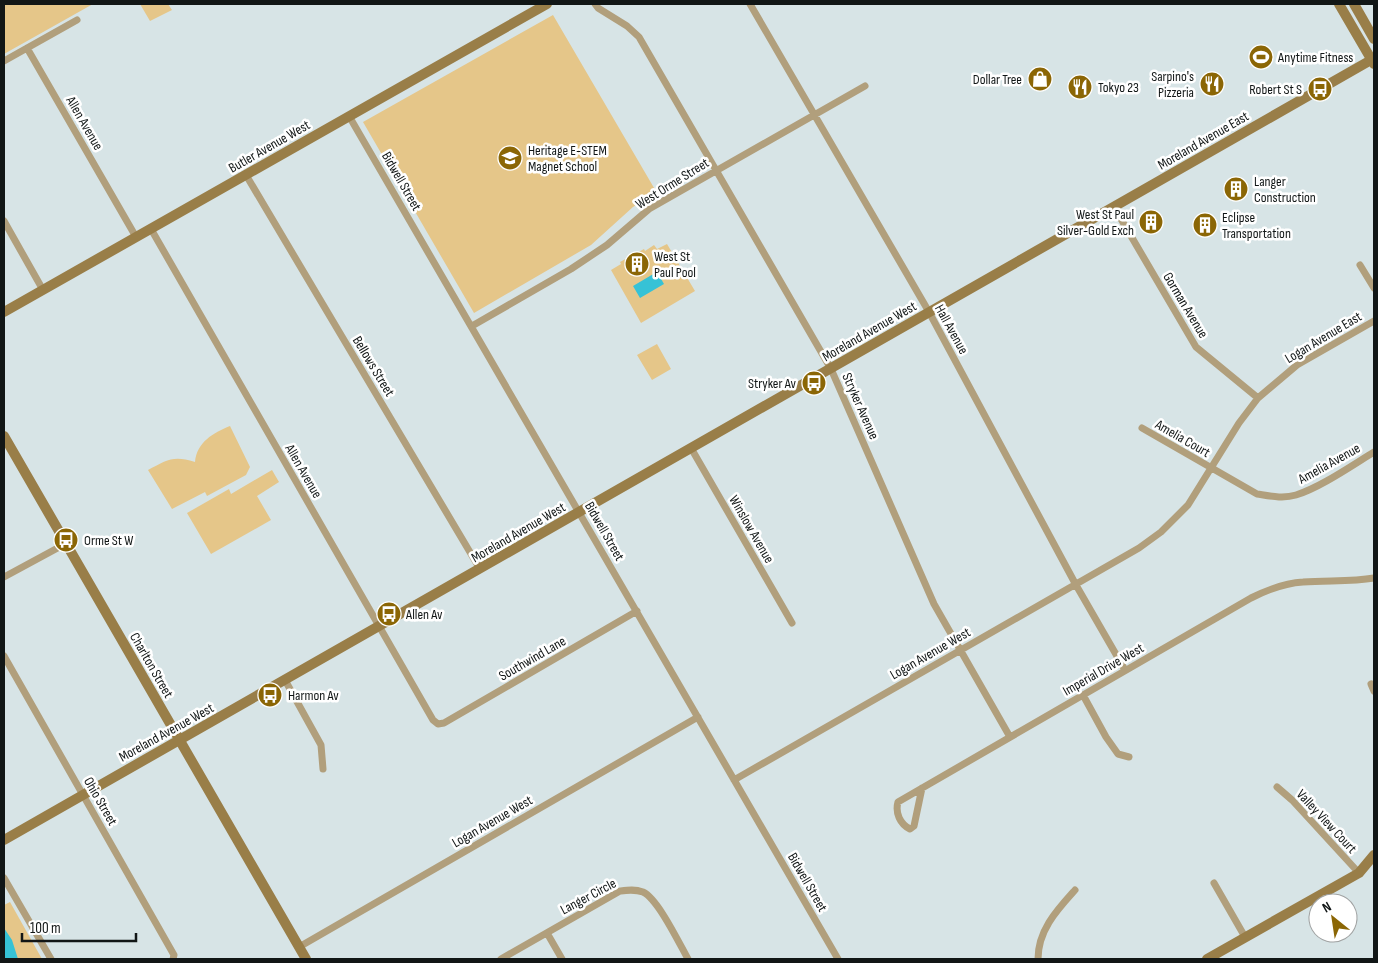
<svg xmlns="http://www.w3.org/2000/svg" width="1378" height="963" font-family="'Sofia Sans Condensed',sans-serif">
	<rect width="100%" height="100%" fill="#d7e4e6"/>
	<!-- green -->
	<path fill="#e5c689" d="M4,4H93L4,54Z
		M140,4H168L172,10L150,21Z
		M553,15L657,193L633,207L591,245L474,313L363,122Z
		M667,244L695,291L641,323L611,270L621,264L620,262L644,249L645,251L654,245L657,249Z
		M657,344L671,369L652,380L637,355Z
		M230,426L250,467L246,475L207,496L205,492L172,509L148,470C167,460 173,455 195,462C197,442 213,433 230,426Z
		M272,470L279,482L257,496L271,520L211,554L187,513L229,489L231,494Z
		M10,902L42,959H4V905Z"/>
	<!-- water -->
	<path fill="#36c2d6" d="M656,270L664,284L640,298L633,286L655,273L654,271Z
		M4,928L12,940L18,959H4Z"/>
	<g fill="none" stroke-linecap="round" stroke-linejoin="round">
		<!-- street -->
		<path stroke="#b19f7c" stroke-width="7" d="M595,4L598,8L627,26L639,37L831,369L934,604L1010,737
			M750,4L929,312L1076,585L1125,670
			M27,48L136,237
			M4,61L77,20
			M349,116L838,959
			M246,175L480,569
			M1114,207L1196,347L1258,398
			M4,221L43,290
			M151,229L433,720L438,724L444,723L637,611
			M1360,265L1374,288
			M472,326L571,269L607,245L649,209L865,86
			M1142,428L1257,494C1270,496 1283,499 1296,495C1321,487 1351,466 1374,452
			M691,448L792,623
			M4,577L65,544
			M4,656L174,955L173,959
			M285,680L321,745L323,769
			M1371,684L1374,691
			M1083,695L1106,737L1118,754L1129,757
			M734,780L1139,548L1161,532L1188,505L1239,423L1258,398L1297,365L1374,321
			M1277,787L1292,800L1359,873
			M922,788L914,826L910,829C900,824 895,813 898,802L1251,598C1267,590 1285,583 1303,582C1327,580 1351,582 1374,578
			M4,878L51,959
			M1214,883L1245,937
			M547,933L562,959
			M299,947L698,717
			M501,959L620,891C628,890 635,889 643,892C658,899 679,943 688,959
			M1038,959C1038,930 1057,910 1075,890"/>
		<!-- secondary -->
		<path stroke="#997e48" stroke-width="10" d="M1339,4L1374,64
			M1354,4L1374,39
			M4,312L547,4
			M4,436L306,959
			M4,840L1371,60
			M1207,959L1359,873L1374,855"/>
	</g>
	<!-- icons -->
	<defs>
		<symbol id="stadium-disc" viewBox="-11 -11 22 22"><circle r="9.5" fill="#8b6605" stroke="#fff"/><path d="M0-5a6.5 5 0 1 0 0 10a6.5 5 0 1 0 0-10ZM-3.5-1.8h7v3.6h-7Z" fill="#fff"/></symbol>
		<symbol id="shop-disc" viewBox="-11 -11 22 22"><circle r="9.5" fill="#8b6605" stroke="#fff"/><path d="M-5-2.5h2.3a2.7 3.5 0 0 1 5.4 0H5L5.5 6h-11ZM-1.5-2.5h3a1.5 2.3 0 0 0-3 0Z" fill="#fff"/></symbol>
		<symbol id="restaurant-disc" viewBox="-11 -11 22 22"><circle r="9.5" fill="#8b6605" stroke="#fff"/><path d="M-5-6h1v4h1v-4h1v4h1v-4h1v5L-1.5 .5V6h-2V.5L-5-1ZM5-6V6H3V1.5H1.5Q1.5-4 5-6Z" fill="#fff"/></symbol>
		<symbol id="bus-disc" viewBox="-11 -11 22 22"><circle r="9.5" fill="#8b6605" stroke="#fff"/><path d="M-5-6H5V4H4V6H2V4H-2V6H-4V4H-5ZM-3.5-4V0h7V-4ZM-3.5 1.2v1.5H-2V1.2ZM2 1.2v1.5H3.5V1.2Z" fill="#fff"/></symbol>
		<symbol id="school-disc" viewBox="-11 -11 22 22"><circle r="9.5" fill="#8b6605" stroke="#fff"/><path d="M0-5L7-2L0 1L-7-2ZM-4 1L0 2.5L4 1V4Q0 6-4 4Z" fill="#fff"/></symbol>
		<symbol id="building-disc" viewBox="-11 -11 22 22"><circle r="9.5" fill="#8b6605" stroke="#fff"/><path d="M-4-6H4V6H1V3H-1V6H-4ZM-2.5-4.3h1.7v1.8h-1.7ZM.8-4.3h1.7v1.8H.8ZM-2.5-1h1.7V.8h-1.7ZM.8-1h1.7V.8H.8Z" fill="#fff"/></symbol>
	</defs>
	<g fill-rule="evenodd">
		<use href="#stadium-disc" x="1247" y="43" width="28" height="28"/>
		<use href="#shop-disc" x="1026" y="65" width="28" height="28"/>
		<use href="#restaurant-disc" x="1198" y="70" width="28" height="28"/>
		<use href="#restaurant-disc" x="1066" y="73" width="28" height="28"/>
		<use href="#bus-disc" x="1306" y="75" width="28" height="28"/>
		<use href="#school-disc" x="496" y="144" width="28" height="28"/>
		<use href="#building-disc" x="1222" y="175" width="28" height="28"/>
		<use href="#building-disc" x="1137" y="208" width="28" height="28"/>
		<use href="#building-disc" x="1191" y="211" width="28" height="28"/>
		<use href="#building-disc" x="623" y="250" width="28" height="28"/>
		<use href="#bus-disc" x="800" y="369" width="28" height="28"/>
		<use href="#bus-disc" x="52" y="526" width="28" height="28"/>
		<use href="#bus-disc" x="375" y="600" width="28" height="28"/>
		<use href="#bus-disc" x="256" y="681" width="28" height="28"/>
	</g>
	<g text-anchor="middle" stroke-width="5" stroke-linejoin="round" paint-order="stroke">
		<!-- poi labels -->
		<g font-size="14" fill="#111616" stroke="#fff" text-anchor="start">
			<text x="1278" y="62">Anytime Fitness</text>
			<text x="1194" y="81" text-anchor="end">Sarpino's<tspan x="1194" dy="16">Pizzeria</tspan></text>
			<text x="1022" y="84" text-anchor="end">Dollar Tree</text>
			<text x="1098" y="92">Tokyo 23</text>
			<text x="1302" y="94" text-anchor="end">Robert St S</text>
			<text x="528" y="155">Heritage E-STEM<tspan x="528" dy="16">Magnet School</tspan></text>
			<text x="1254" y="186">Langer<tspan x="1254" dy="16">Construction</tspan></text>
			<text x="1134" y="219" text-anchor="end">West St Paul<tspan x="1134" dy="16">Silver-Gold Exch</tspan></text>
			<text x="1222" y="222">Eclipse<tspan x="1222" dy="16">Transportation</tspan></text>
			<text x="654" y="261">West St<tspan x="654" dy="16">Paul Pool</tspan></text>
			<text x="796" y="388" text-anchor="end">Stryker Av</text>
			<text x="84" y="545">Orme St W</text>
			<text x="406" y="619">Allen Av</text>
			<text x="288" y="700">Harmon Av</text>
		</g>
		<!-- street labels -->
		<g font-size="14" fill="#111616" stroke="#fff">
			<text transform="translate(85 123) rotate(60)" y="5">Allen Avenue</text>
			<text transform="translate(1203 140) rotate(-30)" y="5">Moreland Avenue East</text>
			<text transform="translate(269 146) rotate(-30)" y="5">Butler Avenue West</text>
			<text transform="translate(402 181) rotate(60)" y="5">Bidwell Street</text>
			<text transform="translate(672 183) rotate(-32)" y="5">West Orme Street</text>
			<text transform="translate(1186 305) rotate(59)" y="5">Gorman Avenue</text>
			<text transform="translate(952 329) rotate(61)" y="5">Hall Avenue</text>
			<text transform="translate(869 331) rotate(-30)" y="5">Moreland Avenue West</text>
			<text transform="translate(1323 337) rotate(-31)" y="5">Logan Avenue East</text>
			<text transform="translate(374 366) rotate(59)" y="5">Bellows Street</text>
			<text transform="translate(861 406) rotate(66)" y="5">Stryker Avenue</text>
			<text transform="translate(1183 438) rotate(30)" y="5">Amelia Court</text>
			<text transform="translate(1329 463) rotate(-29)" y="5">Amelia Avenue</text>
			<text transform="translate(304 471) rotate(60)" y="5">Allen Avenue</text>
			<text transform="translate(752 529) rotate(60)" y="5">Winslow Avenue</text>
			<text transform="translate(605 531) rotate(60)" y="5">Bidwell Street</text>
			<text transform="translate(518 532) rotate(-30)" y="5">Moreland Avenue West</text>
			<text transform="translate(930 653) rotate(-30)" y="5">Logan Avenue West</text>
			<text transform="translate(532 658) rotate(-30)" y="5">Southwind Lane</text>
			<text transform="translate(152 665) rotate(60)" y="5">Charlton Street</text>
			<text transform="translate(1103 669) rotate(-30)" y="5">Imperial Drive West</text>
			<text transform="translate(166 732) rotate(-29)" y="5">Moreland Avenue West</text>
			<text transform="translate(101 801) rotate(60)" y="5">Ohio Street</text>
			<text transform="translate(492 821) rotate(-30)" y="5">Logan Avenue West</text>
			<text transform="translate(1327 821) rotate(47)" y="5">Valley View Court</text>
			<text transform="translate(808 882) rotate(60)" y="5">Bidwell Street</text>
			<text transform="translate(588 896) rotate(-28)" y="5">Langer Circle</text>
		</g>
	</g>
	<!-- border -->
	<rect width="1378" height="963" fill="none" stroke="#111616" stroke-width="10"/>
	<!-- north arrow -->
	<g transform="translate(1333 918) rotate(330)"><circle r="24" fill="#ffffff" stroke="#a0a2a2"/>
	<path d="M0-4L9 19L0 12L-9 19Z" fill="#8b6605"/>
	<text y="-8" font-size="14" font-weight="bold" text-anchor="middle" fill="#111616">N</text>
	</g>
	<!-- scale -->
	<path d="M22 933v8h114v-8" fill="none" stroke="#111616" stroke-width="2.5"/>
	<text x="30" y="933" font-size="15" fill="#111616" stroke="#ffffff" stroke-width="4" paint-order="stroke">100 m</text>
</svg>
